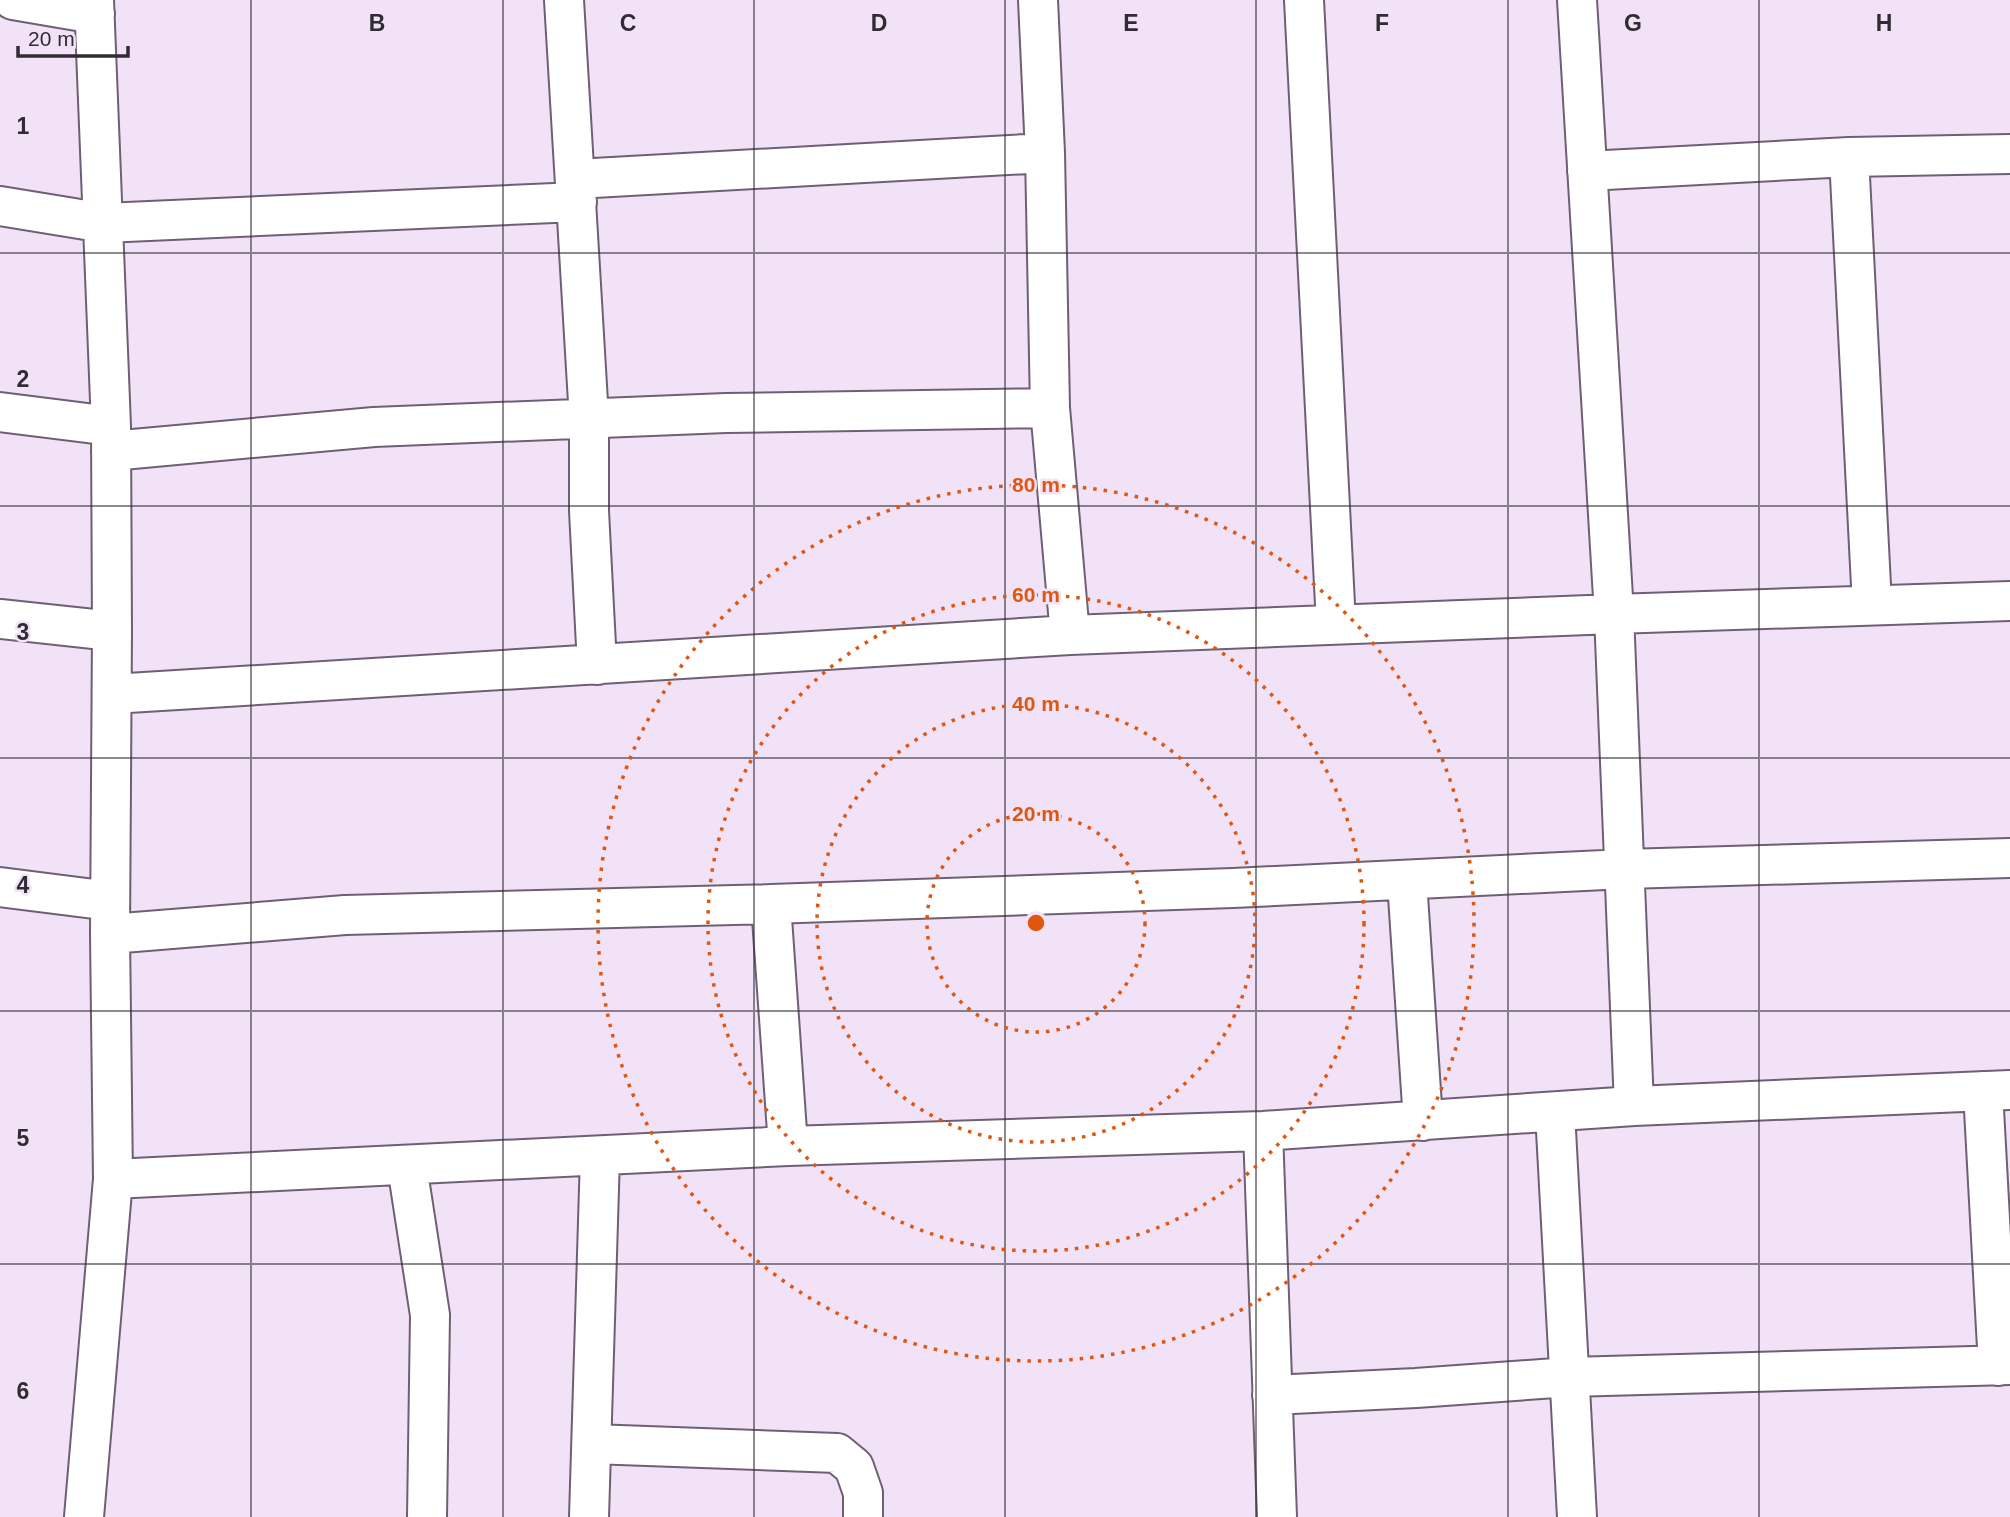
<svg xmlns="http://www.w3.org/2000/svg" width="2010" height="1517" font-family="Arial,sans-serif">
	<rect width="100%" height="100%" fill="#f2e2f7"/>
	<g fill="none" stroke-linecap="round" stroke-linejoin="round">
		<defs>
			<path id="minor" d="M13,0L95,14
				M564,0L589,419V511L597,665
				M1038,0L1045,153L1050,408L1070,635
				M1304,0L1336,624
				M1577,0L1614,614L1634,1106
				M1849,157L1872,605
				M1587,171L1849,157L2010,154
				M576,179L1045,153
				M0,206L104,223L577,202
				M0,412L111,426
				M111,451L374,427L726,413L1050,408
				M0,619L112,631
				M112,694L1070,635L1614,614L2010,601
				M1407,881L1423,1121
				M0,887L110,901
				M771,904L788,1146
				M110,934L345,915L771,904L1233,888L1625,869L2010,858
				M1983,1091L1998,1366
				M1555,1112L1577,1517
				M1263,1131L1277,1517
				M407,1166L430,1315L427,1517
				M113,1179L788,1146L1263,1131L1634,1106L2010,1090
				M1272,1395L1416,1388L1569,1377L2010,1365
				M592,1444L837,1453L854,1467L863,1493V1517
				M84,1517L113,1179L110,934L112,631L111,426L94,0
				M589,1517L600,1156"/>
		</defs>
		<!-- minor casing -->
		<use href="#minor" stroke="#6e6072" stroke-width="42"/>
		<!-- minor -->
		<use href="#minor" stroke="#fff" stroke-width="38"/>
	</g>
	<!-- grid -->
	<path fill="none" stroke="#312b33" stroke-width="2" stroke-opacity="0.55" d="M251,0V1517M503,0V1517M754,0V1517M1005,0V1517M1256,0V1517M1508,0V1517M1759,0V1517M0,253H2010M0,506H2010M0,758H2010M0,1011H2010M0,1264H2010"/>
	<!-- distance rings -->
	<g fill="none" stroke="#df570e" stroke-width="3.5" stroke-dasharray="3.5 7">
		<circle cx="1036" cy="923" r="109"/>
		<circle cx="1036" cy="923" r="219"/>
		<circle cx="1036" cy="923" r="328"/>
		<circle cx="1036" cy="923" r="438"/>
	</g>
	<g font-size="23" text-anchor="middle" font-weight="bold" fill="#312b33" stroke="#f2e2f7" stroke-width="5" stroke-linejoin="round" paint-order="stroke">
		<text x="377" y="31">B</text>
		<text x="628" y="31">C</text>
		<text x="879" y="31">D</text>
		<text x="1131" y="31">E</text>
		<text x="1382" y="31">F</text>
		<text x="1633" y="31">G</text>
		<text x="1884" y="31">H</text>
		<text x="23" y="134">1</text>
		<text x="23" y="387">2</text>
		<text x="23" y="640">3</text>
		<text x="23" y="893">4</text>
		<text x="23" y="1146">5</text>
		<text x="23" y="1399">6</text>
	</g>
	<circle cx="1036" cy="923" r="10" fill="#df570e" stroke="#f2e2f7" stroke-width="3.5"/>
	<g font-size="21" text-anchor="middle" font-weight="bold" fill="#df570e" stroke="#f2e2f7" stroke-width="5" stroke-linejoin="round" paint-order="stroke">
		<text x="1036" y="492">80 m</text>
		<text x="1036" y="602">60 m</text>
		<text x="1036" y="711">40 m</text>
		<text x="1036" y="821">20 m</text>
	</g>
	<!-- scale -->
	<path d="M18 46v10h110v-10" fill="none" stroke="#312b33" stroke-width="3.5"/>
	<text x="28" y="46" font-size="21" fill="#312b33" stroke="#f2e2f7" stroke-width="5" paint-order="stroke">20 m</text>
</svg>
